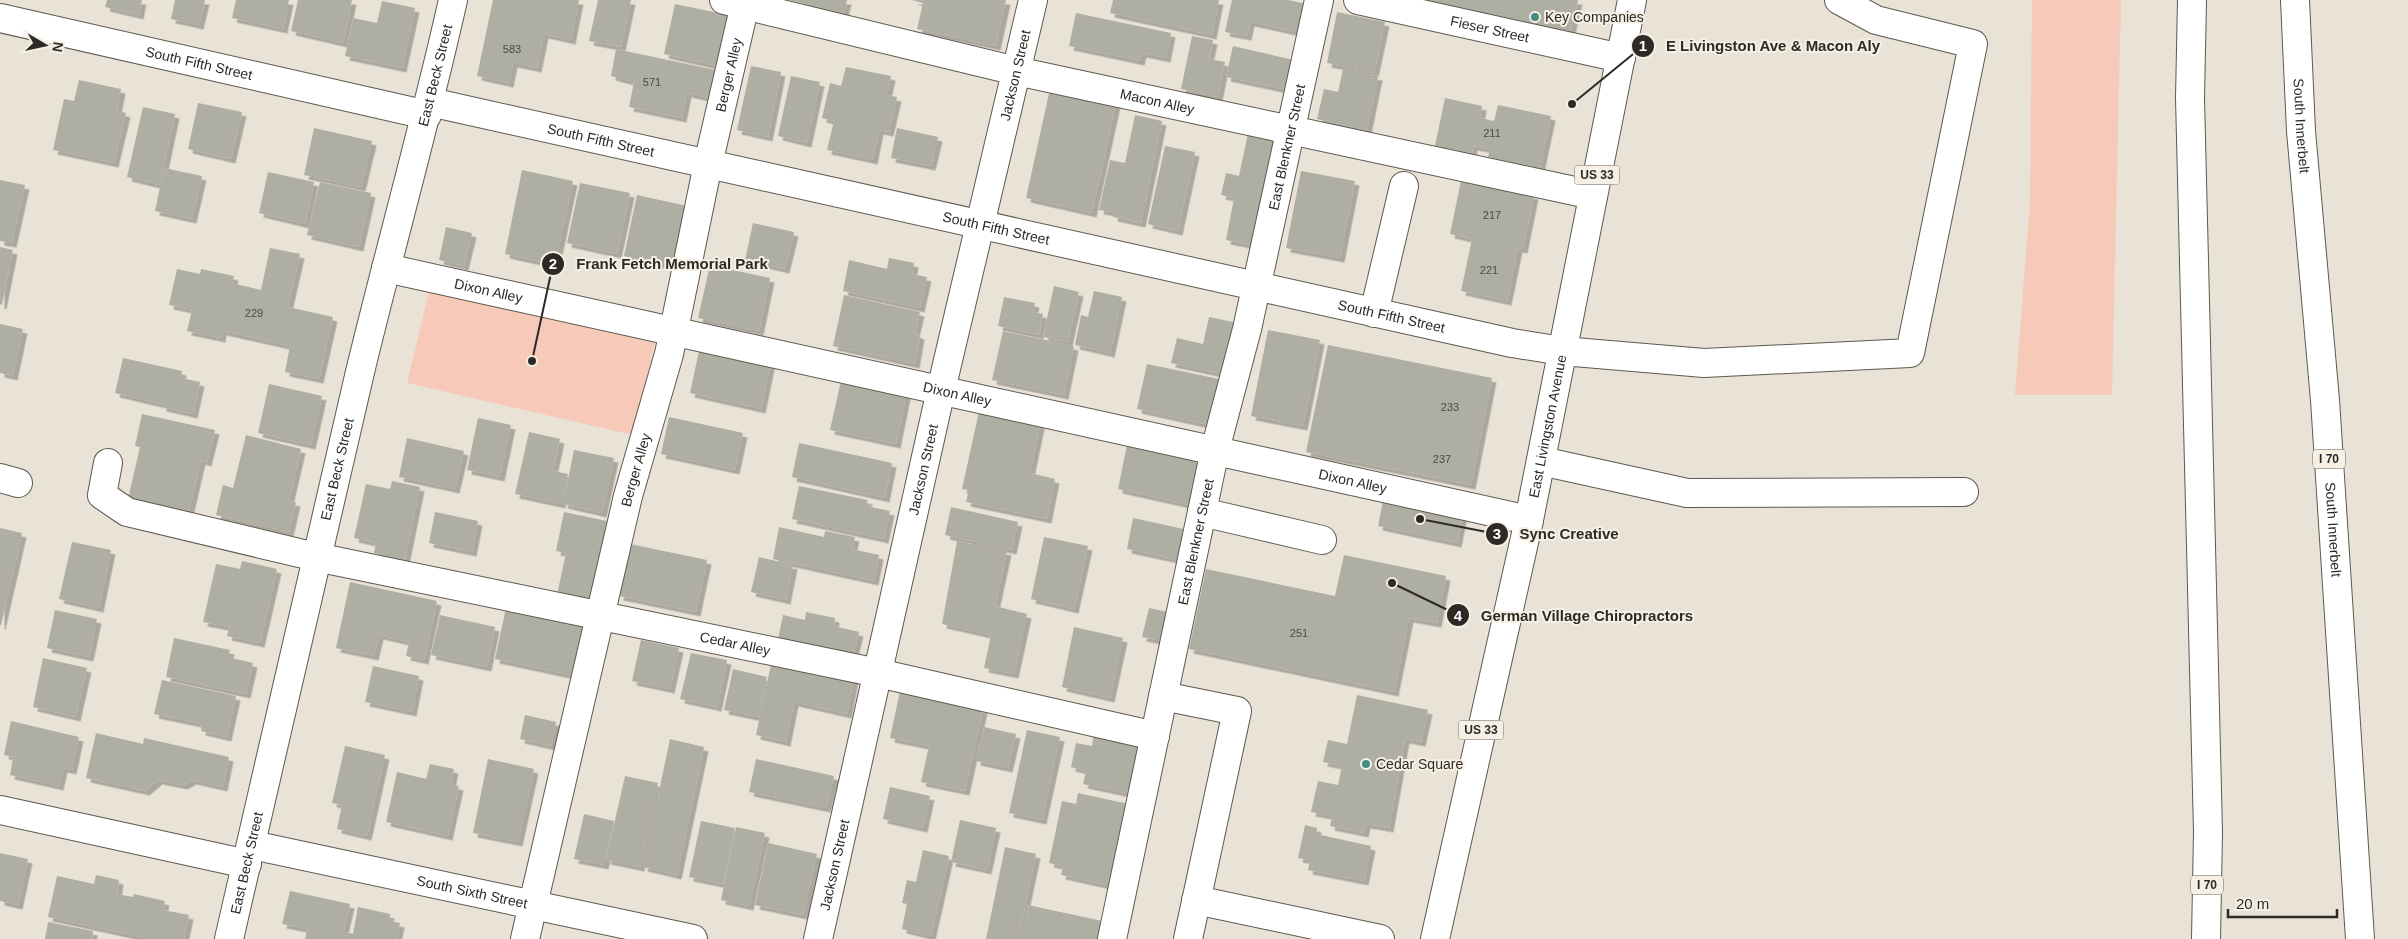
<svg xmlns="http://www.w3.org/2000/svg" width="2408" height="939" font-family="Helvetica,sans-serif">
	<defs>
		<filter id="shadow"><feDropShadow dx="4.5" dy="4.5" stdDeviation="0" flood-color="#0004"/></filter>
	</defs>
	<rect width="100%" height="100%" fill="#e9e2d7"/>
	<!-- green -->
	<path fill="#f6c9b8" d="M2032,0H2121L2112,395H2015L2030,202Z
		M430,287L656,338L633,435L407,383Z"/>
	<!-- building -->
	<path fill="#afaea2" filter="url(#shadow)" d="M107,0H142L139,15L105,7Z
		M175,0H205L199,25L171,19Z
		M236,0H289L283,29L232,18Z
		M298,0H352L343,43L291,31Z
		M493,0H579L571,40L544,34L537,68L513,63L509,83L477,76Z
		M598,0H631L621,47L589,41Z
		M789,0H847L844,13Z
		M912,0H1006L996,46L917,29L923,3Z
		M1113,0H1219L1212,35L1110,13Z
		M1232,0H1288L1312,5L1305,34L1250,22L1247,36L1225,32Z
		M1423,0H1578L1570,34Z
		M382,1L415,8L402,68L345,56L353,18L377,23Z
		M675,4L733,16L722,67L664,54Z
		M1337,12L1385,22L1374,73L1327,63Z
		M1076,13L1171,33L1166,58L1142,53L1140,61L1069,46Z
		M1192,36L1213,40L1209,59L1225,62L1218,97L1181,89Z
		M1233,46L1298,61L1292,91L1226,77Z
		M616,49L720,71L713,99L687,93L682,118L629,107L634,82L611,76Z
		M751,66L781,72L768,137L737,130Z
		M846,67L891,76L887,95L897,97L889,132L879,130L873,160L827,150L834,121L822,118L830,83L841,86Z
		M1343,69L1378,76L1367,130L1317,119L1324,89L1338,92Z
		M791,76L820,82L807,143L778,136Z
		M79,80L121,89L117,110L126,113L114,163L53,150L64,99L74,101Z
		M1050,89L1116,103L1092,213L1026,198Z
		M1445,98L1482,106L1480,118L1494,121L1498,105L1551,116L1540,168L1488,157L1490,149L1473,146L1472,153L1435,146Z
		M198,103L242,112L231,159L188,149Z
		M143,107L175,114L160,185L127,177Z
		M1135,115L1162,121L1141,223L1113,217L1114,212L1099,210L1110,160L1125,163Z
		M314,128L372,141L361,187L304,175Z
		M897,128L938,137L931,166L891,158Z
		M1248,133L1278,140L1256,246L1226,240L1234,198L1221,195L1226,173L1239,176Z
		M1165,146L1195,152L1178,231L1148,224Z
		M164,168L202,176L192,219L155,211Z
		M522,170L573,181L555,265L505,254Z
		M1301,171L1355,181L1340,258L1286,248Z
		M268,172L314,182L305,224L259,213Z
		M0,180L25,185L12,243L0,241Z
		M1461,181L1534,195L1523,249L1518,248L1507,301L1461,291L1472,239L1450,234Z
		M320,182L371,193L359,247L307,235Z
		M580,183L630,193L617,254L567,243Z
		M637,195L687,206L673,267L624,256Z
		M753,223L794,232L785,269L745,260Z
		M446,227L472,233L464,266L439,260Z
		M0,247L13,250L2,305L0,304Z
		M270,248L300,254L288,307L333,317L319,379L285,372L290,346L222,331L221,338L187,331L192,310L169,305L177,269L200,274L201,269L234,276L232,283L261,290Z
		M889,258L914,263L912,274L927,277L920,308L843,291L849,260L887,269Z
		M710,265L770,278L759,331L698,318Z
		M1054,286L1079,292L1068,342L1043,337Z
		M1094,291L1122,297L1110,353L1075,345L1081,315L1088,317Z
		M844,295L920,312L915,333L920,335L915,364L833,346Z
		M1004,297L1035,303L1033,312L1043,314L1039,335L998,326Z
		M1209,317L1238,323L1227,375L1171,363L1177,338L1203,344Z
		M0,324L23,329L13,376L0,373Z
		M1268,330L1320,340L1303,426L1251,416Z
		M1003,331L1074,346L1064,395L992,380Z
		M1328,345L1492,378L1471,485L1306,452Z
		M700,346L771,361L761,409L690,393Z
		M123,358L182,371L181,378L200,382L193,414L162,407V404L115,393Z
		M1147,364L1219,379L1209,425L1137,409Z
		M842,376L907,390L896,444L830,430Z
		M269,384L322,396L311,445L258,433Z
		M980,407L1041,420L1030,473L1055,479L1047,519L966,502L969,490L962,489Z
		M142,414L215,430L207,462L201,460L189,512L128,499L140,447L135,446Z
		M669,417L743,433L735,470L661,454Z
		M478,418L511,425L500,477L467,470Z
		M529,432L560,439L553,471L568,474L561,504L515,494Z
		M246,435L301,449L289,501L296,502L289,532L216,515L223,485L233,488Z
		M407,438L464,451L455,489L399,477Z
		M1128,440L1200,456L1190,505L1118,489Z
		M799,443L892,463L885,498L792,477Z
		M574,450L614,458L602,513L563,504Z
		M392,481L420,487L405,560L374,553L376,543L354,538L366,484L390,489Z
		M799,486L868,500L866,506L890,511L884,539L792,519Z
		M1384,496L1463,513L1457,543L1378,526Z
		M951,507L1018,522L1012,550L945,535Z
		M435,512L478,521L472,552L429,543Z
		M564,512L607,521L590,602L557,595L566,553L556,551Z
		M1133,518L1193,531L1187,562L1127,549Z
		M779,527L824,537L825,531L855,537L852,549L879,555L874,581L773,559Z
		M0,528L22,533L1,625H0Z
		M1044,537L1088,546L1074,609L1031,599Z
		M957,541L1007,551L995,606L1027,614L1014,674L984,668L991,635L942,624Z
		M72,542L111,550L99,608L59,599Z
		M630,544L707,560L696,612L619,596Z
		M1344,555L1446,576L1437,623L1409,618L1394,692L1189,649L1206,569L1335,596Z
		M759,557L793,565L786,600L751,592Z
		M242,561L277,569L260,643L227,636L229,627L203,622L216,564L240,569Z
		M350,582L437,601L424,660L406,656L409,642L379,635L374,656L336,648Z
		M506,608L586,624L575,676L495,659Z
		M1149,608L1178,614L1172,643L1142,637Z
		M55,610L97,619L89,657L47,648Z
		M806,612L835,618L834,626L859,632L852,660L777,644L783,615L805,620Z
		M440,615L495,627L487,667L431,655Z
		M1074,627L1123,638L1110,698L1062,687Z
		M174,638L230,650L228,657L253,663L246,694L166,677Z
		M641,640L679,648L670,689L632,681Z
		M691,653L727,660L717,707L680,699Z
		M43,658L87,668L76,717L33,707Z
		M772,660L854,678L847,714L794,702L786,742L756,735Z
		M373,666L419,676L412,712L365,702Z
		M733,669L767,677L758,717L724,710Z
		M162,680L236,696L227,737L201,731L202,724L154,714Z
		M900,691L983,709L965,791L921,782L929,746L890,738Z
		M1357,695L1428,710L1421,742L1405,739L1389,828L1366,824L1364,833L1330,826L1332,816L1311,812L1318,781L1338,785L1342,766L1323,762L1328,740L1347,744Z
		M525,715L556,722L551,746L520,739Z
		M11,721L79,737L72,770L63,768L59,786L10,775L13,757L4,755Z
		M984,727L1016,734L1008,768L976,761Z
		M1027,730L1060,737L1042,820L1009,813Z
		M1094,732L1147,743L1135,795L1083,784L1086,771L1071,767L1076,743L1092,746Z
		M96,733L143,744L144,738L229,757L223,787L192,780L183,785L158,780L145,791L86,778Z
		M670,739L704,747L677,875L643,867Z
		M345,746L385,755L367,836L337,829L342,805L332,803Z
		M488,759L534,769L518,842L473,833Z
		M756,759L834,776L826,808L749,792Z
		M430,764L454,769L451,784L459,786L448,836L386,822L397,772L426,779Z
		M625,776L658,783L640,867L606,860Z
		M890,787L930,796L923,828L883,819Z
		M1078,793L1133,805L1115,887L1061,875L1063,866L1049,863L1062,801L1076,804Z
		M584,814L614,821L604,865L574,859Z
		M960,820L996,828L987,870L951,862Z
		M701,821L735,828L723,884L689,877Z
		M1305,825L1317,828L1316,834L1371,846L1364,881L1308,870L1310,860L1298,858Z
		M736,827L765,833L749,906L721,900Z
		M768,843L817,854L803,915L755,905Z
		M1005,847L1036,854L1018,939H986Z
		M923,850L949,856L931,936L902,929L907,904L902,903L907,880L916,882Z
		M0,853L28,859L18,905L0,901Z
		M96,875L119,880L117,894L133,897L134,894L165,901L163,910L189,915L184,939H150L48,917L57,876L94,884Z
		M290,891L350,904L342,939H305L307,929L282,924Z
		M1028,905L1107,922L1104,939H1021Z
		M358,907L390,914L389,921L400,923L397,939H344L346,932L353,934Z
		M48,922L93,931L92,939H45Z"/>
	<g fill="none" stroke-linecap="round" stroke-linejoin="round">
		<defs>
			<g id="minor">
				<path id="s1" d="M724,0L1016,71L1593,195"/>
				<path id="s2" d="M1358,0L1621,58"/>
				<path id="s3" d="M0,18L427,115"/>
				<path id="s4" d="M430,102L1512,343L1562,351L1704,363L1910,353L1973,44L1876,20L1839,0"/>
				<path id="s5" d="M386,268L1529,520"/>
				<path d="M1374,313L1404,186"/>
				<path d="M1541,461L1687,493L1964,492"/>
				<path id="s6" d="M108,463L102,495L127,512L316,557L878,673L1155,736"/>
				<path d="M0,478L18,483"/>
				<path d="M1202,512L1322,540"/>
				<path d="M1163,696L1237,711L1188,939"/>
				<path d="M0,810L247,864"/>
				<path id="s7" d="M252,845L693,939"/>
				<path d="M1196,900L1380,939"/>
				<path id="s8" d="M229,939C273,750 315,560 360,372C390,248 425,125 453,0"/>
				<path id="s9" d="M525,939L628,496L669,354L708,164L746,0"/>
				<path id="s10" d="M818,939L941,390L1033,0"/>
				<path id="s11" d="M1112,939L1215,450L1247,329L1319,0"/>
			</g>
			<g id="major">
				<path id="s12" d="M1435,939L1529,520L1632,0"/>
			</g>
			<g id="highway">
				<path d="M2192,0L2190,98L2208,832L2206,939"/>
				<path id="s13" d="M2295,0L2301,131L2325,400L2360,939"/>
			</g>
		</defs>
		<!-- minor casing -->
		<use href="#minor" stroke="#5e594f" stroke-width="30"/>
		<!-- major casing -->
		<use href="#major" stroke="#5e594f" stroke-width="30"/>
		<!-- highway casing -->
		<use href="#highway" stroke="#5e594f" stroke-width="30"/>
		<!-- minor -->
		<use href="#minor" stroke="#fff" stroke-width="28"/>
		<!-- major -->
		<use href="#major" stroke="#fff" stroke-width="28"/>
		<!-- highway -->
		<use href="#highway" stroke="#fff" stroke-width="28"/>
	</g>
	<!-- markers -->
	<g fill="#468b82" stroke="#f6efe4" stroke-width="2">
		<circle cx="1535" cy="17" r="5"/>
		<circle cx="1366" cy="764" r="5"/>
	</g>
	<g text-anchor="middle" stroke-width="4" stroke-linejoin="round" paint-order="stroke">
		<!-- number labels -->
		<g font-size="11" fill="#4e4b45">
			<text x="512" y="53">583</text>
			<text x="652" y="86">571</text>
			<text x="1492" y="137">211</text>
			<text x="1492" y="219">217</text>
			<text x="1489" y="274">221</text>
			<text x="254" y="317">229</text>
			<text x="1450" y="411">233</text>
			<text x="1442" y="463">237</text>
			<text x="1299" y="637">251</text>
		</g>
		<!-- shield labels -->
		<g fill="#f6efe4" stroke="#69655f" stroke-width="1">
			<rect x="1574.5" y="165.5" width="45" height="19" rx="4"/>
			<rect x="2313" y="449.5" width="32" height="19" rx="4"/>
			<rect x="1458.5" y="720.5" width="45" height="19" rx="4"/>
			<rect x="2191" y="875.5" width="32" height="19" rx="4"/>
		</g>
		<g font-size="12" font-weight="bold" fill="#2d2a26">
			<text x="1597" y="179">US 33</text>
			<text x="2329" y="463">I 70</text>
			<text x="1481" y="734">US 33</text>
			<text x="2207" y="889">I 70</text>
		</g>
		<!-- poi labels -->
		<g font-size="14" fill="#2d2a26" stroke="#f6efe4" text-anchor="start">
			<text x="1545" y="22">Key Companies</text>
			<text x="1376" y="769">Cedar Square</text>
		</g>
		<!-- street labels -->
		<g font-size="14" fill="#2d2a26" stroke="#f6efe4">
			<text dy="5" stroke="none"><textPath href="#s2" startOffset="135">Fieser Street</textPath></text>
			<text dy="5" stroke="none"><textPath href="#s3" startOffset="204">South Fifth Street</textPath></text>
			<text dy="5" stroke="none"><textPath href="#s10" startOffset="886">Jackson Street</textPath></text>
			<text dy="5" stroke="none"><textPath href="#s8" startOffset="888">East Beck Street</textPath></text>
			<text dy="5" stroke="none"><textPath href="#s9" startOffset="888">Berger Alley</textPath></text>
			<text dy="5" stroke="none"><textPath href="#s1" startOffset="445">Macon Alley</textPath></text>
			<text dy="5" stroke="none"><textPath href="#s13" startOffset="126">South Innerbelt</textPath></text>
			<text dy="5" stroke="none"><textPath href="#s4" startOffset="175">South Fifth Street</textPath></text>
			<text dy="5" stroke="none"><textPath href="#s11" startOffset="811">East Blenkner Street</textPath></text>
			<text dy="5" stroke="none"><textPath href="#s4" startOffset="580">South Fifth Street</textPath></text>
			<text dy="5" stroke="none"><textPath href="#s5" startOffset="105">Dixon Alley</textPath></text>
			<text dy="5" stroke="none"><textPath href="#s4" startOffset="985">South Fifth Street</textPath></text>
			<text dy="5" stroke="none"><textPath href="#s5" startOffset="585">Dixon Alley</textPath></text>
			<text dy="5" stroke="none"><textPath href="#s12" startOffset="525">East Livingston Avenue</textPath></text>
			<text dy="5" stroke="none"><textPath href="#s8" startOffset="482">East Beck Street</textPath></text>
			<text dy="5" stroke="none"><textPath href="#s9" startOffset="482">Berger Alley</textPath></text>
			<text dy="5" stroke="none"><textPath href="#s10" startOffset="481">Jackson Street</textPath></text>
			<text dy="5" stroke="none"><textPath href="#s5" startOffset="990">Dixon Alley</textPath></text>
			<text dy="5" stroke="none"><textPath href="#s13" startOffset="531">South Innerbelt</textPath></text>
			<text dy="5" stroke="none"><textPath href="#s11" startOffset="406">East Blenkner Street</textPath></text>
			<text dy="5" stroke="none"><textPath href="#s6" startOffset="685">Cedar Alley</textPath></text>
			<text dy="5" stroke="none"><textPath href="#s8" startOffset="78">East Beck Street</textPath></text>
			<text dy="5" stroke="none"><textPath href="#s10" startOffset="76">Jackson Street</textPath></text>
			<text dy="5" stroke="none"><textPath href="#s7" startOffset="225">South Sixth Street</textPath></text>
		</g>
	</g>
	<!-- callouts -->
	<path fill="none" stroke="#2d2a26" stroke-width="2" d="M1572 104L1643 46M532 361L553 264M1420 519L1497 534M1392 583L1458 615"/>
	<g fill="#2d2a26" stroke="#f6efe4" stroke-width="2">
		<circle cx="1572" cy="104" r="5"/>
		<circle cx="532" cy="361" r="5"/>
		<circle cx="1420" cy="519" r="5"/>
		<circle cx="1392" cy="583" r="5"/>
		<circle cx="1643" cy="46" r="12"/>
		<circle cx="553" cy="264" r="12"/>
		<circle cx="1497" cy="534" r="12"/>
		<circle cx="1458" cy="615" r="12"/>
	</g>
	<g font-size="15" text-anchor="middle" font-weight="bold" fill="#fff">
		<text x="1643" y="51">1</text>
		<text x="553" y="269">2</text>
		<text x="1497" y="539">3</text>
		<text x="1458" y="621">4</text>
	</g>
	<g font-size="15" text-anchor="middle" font-weight="bold" fill="#2d2a26" stroke="#f6efe4" stroke-width="4" stroke-linejoin="round" paint-order="stroke">
		<text x="1773" y="51">E Livingston Ave &amp; Macon Aly</text>
		<text x="672" y="269">Frank Fetch Memorial Park</text>
		<text x="1569" y="539">Sync Creative</text>
		<text x="1587" y="621">German Village Chiropractors</text>
	</g>
	<!-- north arrow -->
	<g transform="translate(45 45) rotate(99)" stroke="#f6efe4" stroke-width="4" paint-order="stroke">
	<path d="M0-4L9 19L0 12L-9 19Z" fill="#2d2a26"/>
	<text y="-8" font-size="14" font-weight="bold" text-anchor="middle" fill="#2d2a26">N</text>
	</g>
	<!-- scale -->
	<path d="M2228 909v8h109v-8" fill="none" stroke="#2d2a26" stroke-width="2.5"/>
	<text x="2236" y="909" font-size="15" fill="#2d2a26" stroke="#f6efe4" stroke-width="4" paint-order="stroke">20 m</text>
</svg>
